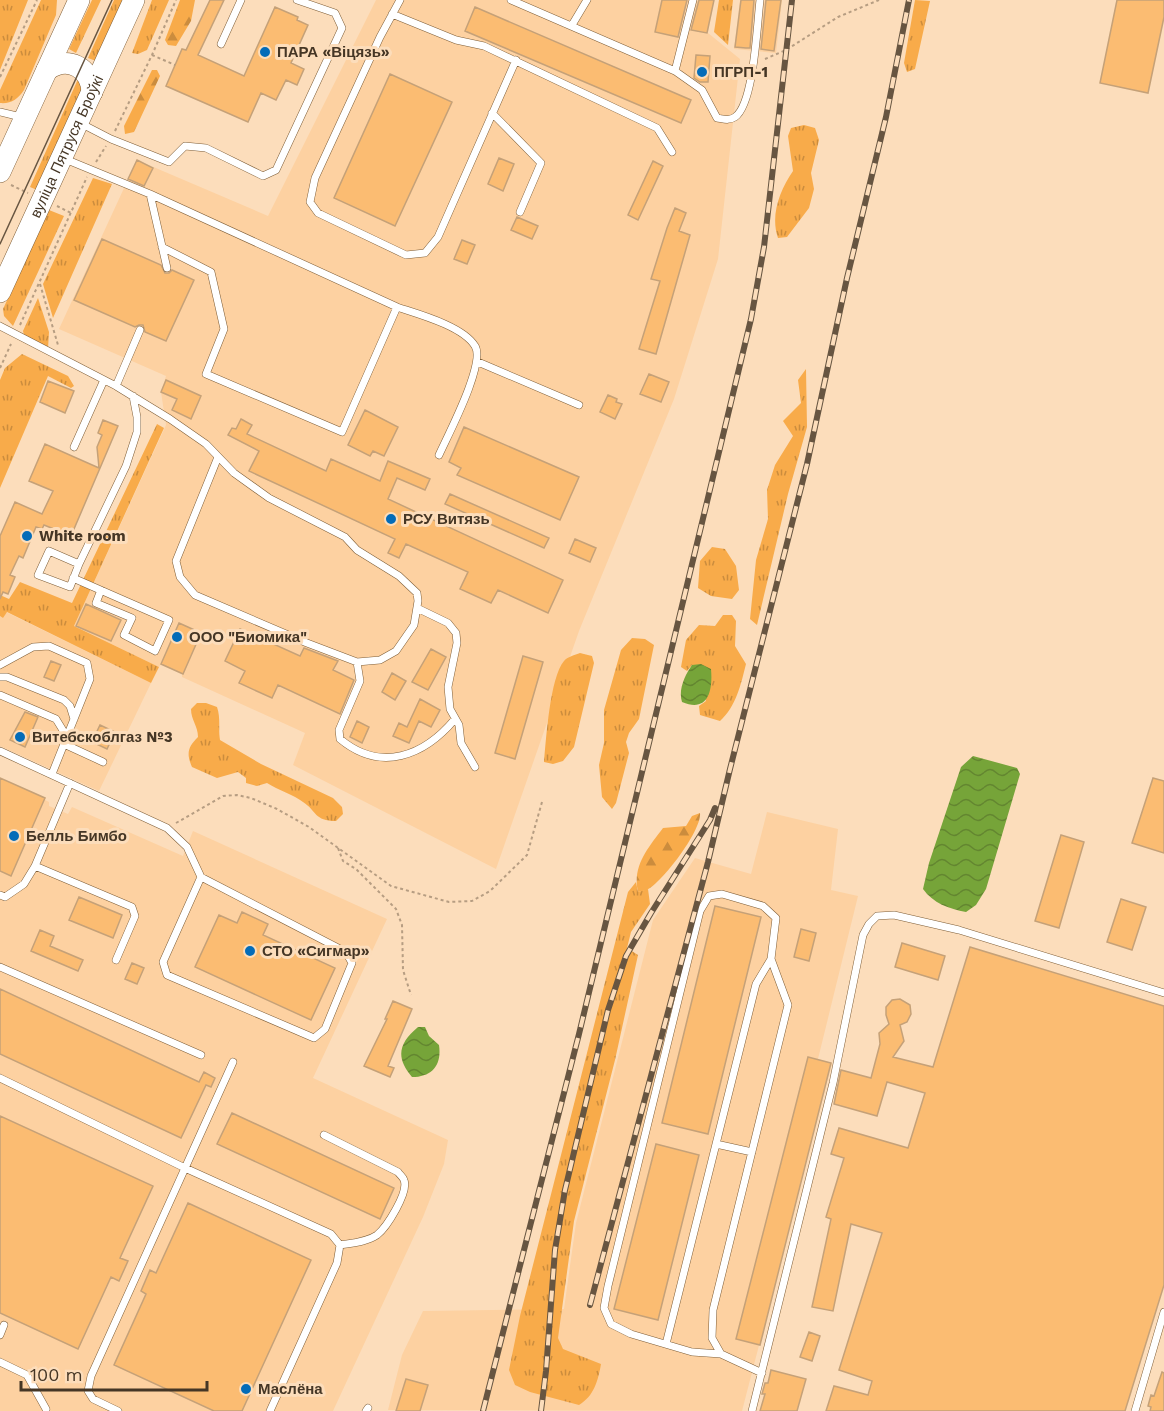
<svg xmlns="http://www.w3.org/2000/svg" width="1164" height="1411" font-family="'Work Sans',sans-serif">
	<defs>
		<pattern id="grass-tufts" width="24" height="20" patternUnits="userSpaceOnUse" patternTransform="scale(1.5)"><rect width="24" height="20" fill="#f8ab4a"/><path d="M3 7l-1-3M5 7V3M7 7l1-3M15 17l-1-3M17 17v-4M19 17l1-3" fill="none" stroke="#cb8c3d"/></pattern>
		<pattern id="forest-firs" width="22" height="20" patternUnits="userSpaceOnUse" patternTransform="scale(1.5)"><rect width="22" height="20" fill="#f8ab4a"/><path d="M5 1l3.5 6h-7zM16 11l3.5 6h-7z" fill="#cb8c3d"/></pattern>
		<pattern id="water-waves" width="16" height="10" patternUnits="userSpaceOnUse" patternTransform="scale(1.5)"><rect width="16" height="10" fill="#76a439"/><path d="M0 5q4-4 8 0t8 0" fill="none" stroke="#638630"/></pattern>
	</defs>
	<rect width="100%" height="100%" fill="#fcddbb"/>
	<!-- built -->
	<path fill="#fdd1a1" d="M376,0H714L708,33L740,59L718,259L674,399L579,631L496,869L293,765L305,733L182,677V674L161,664L159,667L74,626L166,425L161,392L166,376L59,329L137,160L268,216Z
		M740,0H782L776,53L734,49Z
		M6,612L151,683L99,791L0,746V616L3,618Z
		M0,778L46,798L45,800L49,802V806L68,814L72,807L183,856L193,831L387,919L313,1078L448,1140L444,1164L423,1217L333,1411H0Z
		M767,812L838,829L831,890L858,896L818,1059L832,1063L742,1411L388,1410L402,1355L423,1311L564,1309L576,1223L653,920L695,858L751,874Z"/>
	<!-- grass -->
	<path fill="url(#grass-tufts)" d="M0,0H28L0,70Z
		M41,0H57L56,15L24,90C18,99 11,104 0,103V90Z
		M92,0H101L76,53L69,49Z
		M114,0H124L96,61L88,58Z
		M152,0H169L147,50L138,54L132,53Z
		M719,0H733L728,45L714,32Z
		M915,0L930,1L915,69L907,72L904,63Z
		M78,79L83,87L37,190L30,187Z
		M804,125L815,128L819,140L811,173L814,189L809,208L787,237L778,238C770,215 780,190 793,171L788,136L791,128Z
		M93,178L112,184L53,318L43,284Z
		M49,210L64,216L13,326L4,316L3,309Z
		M38,298L49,332L48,349L24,335L23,331Z
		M22,354L68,376L74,386L71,388L48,376L0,488V380L5,368Z
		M806,369L807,427L788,494L757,625L750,619L756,560L768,519L767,490L775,465L793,436L783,421L801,403L798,380Z
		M157,424L164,428L74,626L159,667L151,683L7,612L3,618L0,616V595L9,599L20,582L72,603Z
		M712,547L725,549L736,566L739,590L732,599L711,596L698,588L700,561Z
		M723,615H732L736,621L735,646L746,664C741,684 736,707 720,721L700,715L699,706L706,701L692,665L687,671L681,667L686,640L699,625L715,626Z
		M632,638L645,639L654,645L639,719L629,733L626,742L629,753L616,803L612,809L602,797L599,765L604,743V710L621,650Z
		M580,653L592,656L594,663L574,747L563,761L553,764L544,762C546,740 550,677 564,661C567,657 575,655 580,653Z
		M197,703H206L217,707C221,719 218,728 220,740L261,764L333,798L342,807L343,814L336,821C314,821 317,811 303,802C294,795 278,790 267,783L257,786L246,783V778L238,772L217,778L192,767C186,753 188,747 198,737C198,726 191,720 191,709Z
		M636,882L638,892L648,889L650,904L631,932L627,948L638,955L615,1060L574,1221L558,1338L563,1349L601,1364C598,1381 594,1396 579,1405L530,1392L515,1385L509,1370L520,1316L628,892Z"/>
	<!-- forest -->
	<path fill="url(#forest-firs)" d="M180,0H195L191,21L176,46L168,45L165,40Z
		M152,70H157L160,76L134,132L125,134L124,126Z
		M700,813C702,830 663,882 647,890C644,891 641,891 638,892C632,866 648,848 663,828L686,826L692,816Z"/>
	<!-- water -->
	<path fill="url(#water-waves)" d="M701,664L711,669C713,691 708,713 682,702C678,690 685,675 692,665Z
		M973,756L1017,768L1020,774L986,889L976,905L966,912C949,909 933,903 923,889L929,863L961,767Z
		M418,1027H425L429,1036L439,1045C442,1065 432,1077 412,1077C395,1057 399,1043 418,1027Z"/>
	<!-- building -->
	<path fill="#fbbc72" stroke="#c5a178" stroke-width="1.5" d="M210,0H224L198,55L244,76L275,7L298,17L297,20L308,25L291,63L304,69L297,85L286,80L276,100L261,93L248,122L166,86L182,49L186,50Z
		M662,0H687L678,37L655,32Z
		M699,0H714L707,33L691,30Z
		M741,0H754L750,48H746L735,47Z
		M766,0H781L774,51L761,49Z
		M1117,0H1164V17L1148,93L1100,83Z
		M475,7L691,100L681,123L465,31Z
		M696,55L710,56L708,82H700L694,78Z
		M390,74L452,102L395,226L334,198Z
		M499,158L514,164L503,191L488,184Z
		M137,160L153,168L144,186L128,179Z
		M653,161L663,166L638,220L628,215Z
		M675,208L686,213L679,231L690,235L656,354L639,349L660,281L651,279L667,228Z
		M517,217L538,226L532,239L511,230Z
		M102,239L161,265L165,273H169L172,270L194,280L166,341L145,332L143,325H139L135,327L74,300Z
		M462,240L475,245L467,264L454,259Z
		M649,374L669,382L661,402L640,394Z
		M166,380L201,396L191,419L172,410L177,399L161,392Z
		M48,381L74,391L65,413L40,402Z
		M608,395L617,399L616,402L622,404L615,419L600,412Z
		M365,410L398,427L384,456L373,451L370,456L348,445Z
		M241,419L252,425L247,434L326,471L331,459L380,481L388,461L430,479L425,490L397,478L388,499L563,580L548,613L498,590L491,603L460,589L468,572L406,544L399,558L388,553L395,539L249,471L259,451L228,435L232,428L236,429Z
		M103,420L118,426L71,536L44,525L42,529L36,527L23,558L19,556L10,575L15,577L8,594L3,592L0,599V536L15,502L42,514L53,491L29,481L45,444L99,468L97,447L102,435L98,433Z
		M464,427L579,477L560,520L457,475L461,468L449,462Z
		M450,494L549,538L544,548L445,504Z
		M575,539L596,548L590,562L569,553Z
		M86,604L121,620L111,641L76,626Z
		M179,623L201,633L183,674L161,664Z
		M240,629L300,656L304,648L338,661L333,670L354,680L340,714L278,685L272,698L239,683L245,671L225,661Z
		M431,649L446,657L428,690L412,682Z
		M523,656L543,662L515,759L495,753Z
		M51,661L61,665L54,681L44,677Z
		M392,673L406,681L395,700L382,692Z
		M420,699L440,710L431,727L419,721L409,743L393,736L399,723L407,727Z
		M25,712L38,717L25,747L10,740Z
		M357,721L369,727L362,743L350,737Z
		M100,725L115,732L107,749L92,742Z
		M0,778L45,798L11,876L0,871Z
		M1153,778L1164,781V853L1132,843Z
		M1061,835L1084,842L1059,928L1035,921Z
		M79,897L122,915L113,938L69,920Z
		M1121,899L1146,907L1132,950L1107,942Z
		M715,906L761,917L708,1134L662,1123Z
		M242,912L268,924L263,935L335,968L311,1020L195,967L219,915L237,923Z
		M801,929L816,933L809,961L794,957Z
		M40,930L54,936L50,946L83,960L78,971L31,951Z
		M902,943L945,956L938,980L895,967Z
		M970,947L1164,1006V1285L1125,1411H826L834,1386L868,1395L872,1381L839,1370L882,1233L851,1224L833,1311L812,1307L831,1219L826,1217L844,1158L831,1154L839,1128L908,1148L925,1093L887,1082L877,1116L834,1104L841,1070L871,1078L880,1044L879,1033L889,1024L886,1015V1007L892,1000L900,999L910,1005L911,1014L907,1022L900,1025L904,1041L893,1057L933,1067Z
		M132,963L144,968L137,984L125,979Z
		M0,989L199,1082L204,1072L215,1078L211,1087L206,1085L181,1138L0,1054Z
		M393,1001L412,1009L388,1066L394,1068L390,1077L364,1066L387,1019H385Z
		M808,1057L831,1063L760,1345L736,1339Z
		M232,1113L394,1188L380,1219L217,1144Z
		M0,1116L153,1186L120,1258L128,1261L119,1281L111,1277L78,1349L0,1313Z
		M656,1144L699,1155L658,1320L614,1309Z
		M188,1203L311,1260L242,1411H214L114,1365L146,1294L141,1291L150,1270L156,1273Z
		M809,1332L820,1336L812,1361L800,1357Z
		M771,1370L806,1379L797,1411H760L765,1394H762L765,1383H768Z
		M1162,1372L1164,1373V1411H1150L1151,1407L1148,1406L1151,1395L1154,1396Z
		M406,1379L428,1385L420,1411H396Z"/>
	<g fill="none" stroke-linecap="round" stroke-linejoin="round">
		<defs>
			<path id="lane" d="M400,0L380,37L315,178L310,202L318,213L406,255L425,253L438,237L516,60
				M511,0L675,71L702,90L717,118C724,119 729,121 735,117C754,104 757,25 760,0
				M392,14L456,40L484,46L657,128L672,152
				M572,25L587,0
				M221,44L241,0
				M675,71L693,0
				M0,112L21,117
				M492,113L541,163L520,212
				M80,123L111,139L169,162L185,146L206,148L263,176L276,170L342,28L335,13L297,0
				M65,159L150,194L167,268
				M150,194L397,307L342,432L206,374L224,329L211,272L162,247
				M397,307C418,314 463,326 475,346C486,363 448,435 439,455
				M0,326L116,386L170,419L206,444L234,473L269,498L345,537L357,550L399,576L417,593L418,601L414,625L396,651L380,660L357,662L307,643L195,595L180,577L176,561L218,457
				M478,362L579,405
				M116,386L140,330
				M74,447L104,380
				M79,564L70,587L38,575L49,551L79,564L126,466L137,432V417L133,396
				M73,578L169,620L155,651L124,635L132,618L96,603L101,590
				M417,608L448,623L456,633L457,643L448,687L450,709L459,725L461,743L475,767
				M357,662L360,681L339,730L340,739C381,773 424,756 455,719
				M0,665L33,647L49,646L87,663L90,679L52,774
				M0,677H7L64,700L70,706L74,719
				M0,695L56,719L67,737
				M64,744L103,762
				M0,751L167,828L187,847L201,877L163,962L167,975L314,1038L325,1029L352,963L346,952L201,877
				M35,866L132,907L135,916L116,960
				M0,895L5,897L24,884L35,866L70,783
				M0,967L201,1055
				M0,1078L185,1168L331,1234L340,1245L337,1263L270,1411
				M324,1135L398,1172C400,1175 403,1177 404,1180C409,1192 387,1227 377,1235C367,1242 352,1243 340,1245
				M716,1144L752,1152
				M0,1335L4,1325
				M666,1344L756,984L771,959
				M721,1354L692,1352L631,1334L611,1324L604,1308L608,1286L700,911L709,896L722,894L763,906L776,918L771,959L788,1005L713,1310L712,1338L721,1354L762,1373
				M0,1362L27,1375L46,1409
				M118,1411L93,1399L88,1391L91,1376L233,1062
				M366,1411L368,1408
				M752,1411L833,1083L863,935L869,924L877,916L894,915L959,930L1164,993
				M1135,1411L1164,1312"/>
			<g id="primary">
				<path d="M47,70C67,55 91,67 92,92"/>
				<path d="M0,172L79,0"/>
				<path id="s1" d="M0,292L134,0"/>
			</g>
		</defs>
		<!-- lane casing -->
		<use href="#lane" stroke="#7f5e37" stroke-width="8"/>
		<!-- primary casing -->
		<use href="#primary" stroke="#7f5e37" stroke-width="22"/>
		<!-- path -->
		<path stroke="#b69d82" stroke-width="2" stroke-dasharray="3 3" stroke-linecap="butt" d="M152,55L175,65
			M765,59L786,50L838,17L879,0
			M0,77L37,0
			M115,131L152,55L176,0
			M96,162L106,146
			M11,185L28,193
			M57,206L71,213
			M40,284L58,345
			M20,325L87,177
			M0,368L11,344
			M176,823L223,796L237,795L251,798L277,809L309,827L391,886L449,902L472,901L490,891L527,855L542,802
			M338,848L343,861L356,869L396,909L402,925L403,970L411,995"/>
		<!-- lane -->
		<use href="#lane" stroke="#fff" stroke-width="7"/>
		<!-- primary -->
		<use href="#primary" stroke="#fff" stroke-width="21"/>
		<!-- tram -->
		<path stroke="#675541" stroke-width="1.5" d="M0,244L112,0"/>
		<defs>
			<path id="rail" d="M590,1305L708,862L730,769L807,464L847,278L886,117L909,0
				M483,1411L579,1034L751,319L764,247L792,0
				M541,1411L546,1371L555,1250L565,1190L608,1010L626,956L651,913L710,820L715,808"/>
		</defs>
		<!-- rail casing -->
		<use href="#rail" stroke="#675541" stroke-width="6"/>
		<!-- rail -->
		<use href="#rail" stroke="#fcddbb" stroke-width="4" stroke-dasharray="11" stroke-linecap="butt"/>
	</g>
	<!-- markers -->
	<g fill="#046cb8" stroke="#fcddbb" stroke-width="2">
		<circle cx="265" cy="52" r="6"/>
		<circle cx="702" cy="72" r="6"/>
		<circle cx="391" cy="519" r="6"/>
		<circle cx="27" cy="536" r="6"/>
		<circle cx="177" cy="637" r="6"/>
		<circle cx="20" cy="737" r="6"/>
		<circle cx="14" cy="836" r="6"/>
		<circle cx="250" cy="951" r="6"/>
		<circle cx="246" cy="1389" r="6"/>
	</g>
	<g text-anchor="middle" stroke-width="6" stroke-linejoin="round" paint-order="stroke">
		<!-- poi labels -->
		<g font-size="15" font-weight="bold" fill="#453625" stroke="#fcddbb" text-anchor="start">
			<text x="277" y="57">ПАРА «Віцязь»</text>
			<text x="714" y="77">ПГРП-1</text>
			<text x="403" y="524">РСУ Витязь</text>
			<text x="39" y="541">White room</text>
			<text x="189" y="642">ООО "Биомика"</text>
			<text x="32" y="742">Витебскоблгаз №3</text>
			<text x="26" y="841">Белль Бимбо</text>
			<text x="262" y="956">СТО «Сигмар»</text>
			<text x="258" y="1394">Маслёна</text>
		</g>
		<!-- street labels -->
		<g font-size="15" fill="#453625" stroke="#fcddbb">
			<text dy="5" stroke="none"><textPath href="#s1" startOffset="160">вуліца Пятруся Броўкі</textPath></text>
		</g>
	</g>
	<!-- scale -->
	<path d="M21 1381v9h186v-9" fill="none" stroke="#453625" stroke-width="3"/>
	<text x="30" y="1381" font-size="18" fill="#453625" stroke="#fcddbb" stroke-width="4.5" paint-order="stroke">100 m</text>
</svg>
